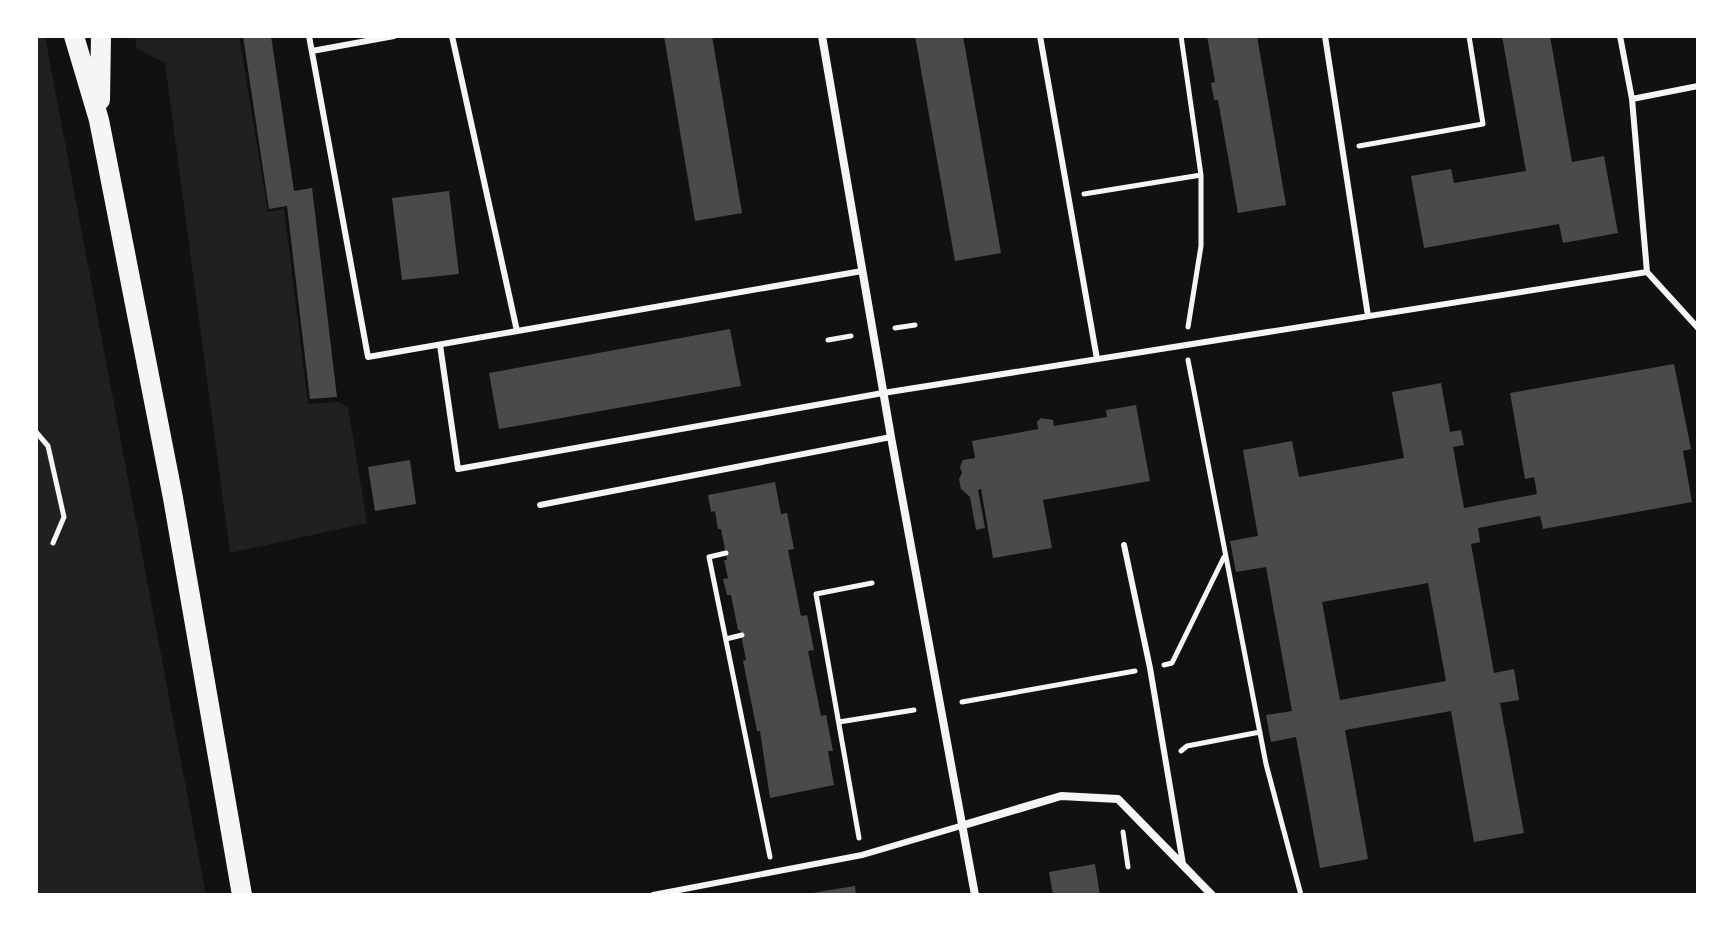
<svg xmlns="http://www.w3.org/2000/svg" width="1734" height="931" font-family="'Golos Text',sans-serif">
	<rect width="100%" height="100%" fill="#111"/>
	<!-- green -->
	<path fill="#202020" d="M36,36H45L206,895H36Z
		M135,36H239L268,212L284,209L308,404L338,402L348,407L367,523L230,553L165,63L136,48Z"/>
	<!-- building -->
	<path fill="#4a4a4a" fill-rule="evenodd" d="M243,36H271L294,191L312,188L337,397L310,399L287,206L269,209Z
		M664,36H712L742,213L695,221Z
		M915,36H963L1001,253L955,261Z
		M1207,36H1257L1286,205L1238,213L1218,100H1214L1211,83L1215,82Z
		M1502,36H1550L1572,162L1604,156L1618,233L1563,243L1559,224L1424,248L1411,176L1451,169L1454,183L1526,171Z
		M449,191L459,274L402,280L392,198Z
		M730,329L741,386L499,429L489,373Z
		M1674,364L1691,449L1683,451L1692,502L1543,529L1540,516L1478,528L1480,542L1471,544L1494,673L1514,669L1519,700L1500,703L1524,833L1474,842L1451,711L1345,730L1368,859L1320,868L1296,737L1271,742L1266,715L1292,711L1266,567L1236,572L1230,541L1258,536L1243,450L1292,441L1299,477L1404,458L1392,392L1441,383L1450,432L1461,430L1464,445L1453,447L1464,508L1537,494L1534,477L1525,479L1510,393ZM1428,583L1446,681L1340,700L1322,602Z
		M1136,405L1150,481L1043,500L1052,548L993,558L981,489L978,490L985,528L976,530L970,497L961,489L959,479L962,473L960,467L963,460L975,458L972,441L1038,429L1037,422L1041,418L1053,420L1054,426L1107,417L1106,410Z
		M410,460L416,504L375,511L368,467Z
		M775,482L781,514L787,513L794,549L788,550L801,616L807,615L814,650L808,651L821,716L826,715L833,751H828L834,785L770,798L760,731H757L743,661L746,660L740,630H738L731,595H727L723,579L728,578L724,560H727L721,529H718L715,511L711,512L708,495Z
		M1095,864L1100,895H1053L1049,872Z
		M855,886L856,895H812V893Z"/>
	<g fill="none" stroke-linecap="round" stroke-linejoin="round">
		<!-- path -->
		<path stroke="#f5f5f5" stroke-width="5" d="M1359,146L1483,124L1469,36
			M1084,194L1201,175L1181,36
			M1188,327L1201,246V175
			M895,328L915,325
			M828,340L851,336
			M1188,360L1266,764L1301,895
			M36,432L48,446L64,517L53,543
			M726,553L709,557L770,857
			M726,639L742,635
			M1164,665L1172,663L1224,557
			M962,702L1135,671
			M839,722L914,710
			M1181,751L1187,746L1260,732
			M1123,832L1128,867
			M859,838L816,594L872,583"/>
		<!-- service -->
		<path stroke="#f5f5f5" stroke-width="6" d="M309,36L368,357L862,271
			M452,36L517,331
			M1040,36L1097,359
			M1325,36L1368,316
			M1620,36L1632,99L1647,272
			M312,51L394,36
			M1632,99L1698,86
			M1647,272L1698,328
			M440,345L458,469L883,393L1647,272
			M540,505L891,437
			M1124,545L1150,668L1183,864
			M653,895L862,855L964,825"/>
		<!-- minor -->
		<path stroke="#f5f5f5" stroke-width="8" d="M822,36L891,437L975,895
			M964,825L1061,796L1118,799L1212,895"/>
		<!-- primary -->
		<path stroke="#f5f5f5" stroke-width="20" d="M74,36L99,120L173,498L242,895
			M100,100L101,36"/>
	</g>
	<!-- border -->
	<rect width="1734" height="931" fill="none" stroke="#ffffff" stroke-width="76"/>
</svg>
